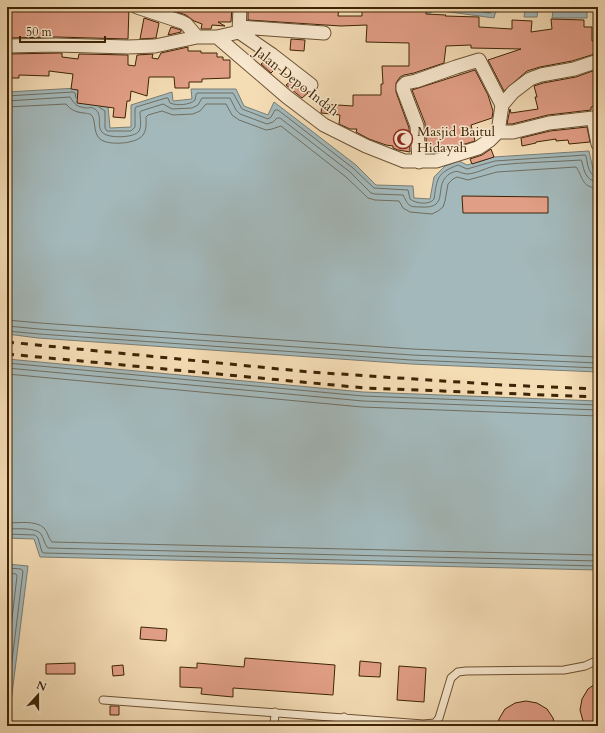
<svg xmlns="http://www.w3.org/2000/svg" width="605" height="733" font-family="Cardo,serif">
	<rect width="100%" height="100%" fill="#f4dcb5"/>
	<filter id="stains"><feTurbulence type="fractalNoise" baseFrequency=".005" numOctaves="4"/><feColorMatrix values="0 0 0 0 .2 0 0 0 0 .09 0 0 0 0 .02 0 0 0 .5 -.17"/></filter>
	<radialGradient id="worn" r=".72"><stop offset=".6" stop-color="#630" stop-opacity="0"/><stop offset="1" stop-color="#630" stop-opacity=".3"/></radialGradient>
	<!-- water -->
	<path fill="#a3b8ba" stroke="#7b7d72" d="M427,7H499L495,14L494,18L435,10L427,15Z
		M513,7H538L537,17H524L525,11L512,8Z
		M552,7H587V18H552L553,11Z
		M78,88L108,106L110,128L131,127V105L172,92L173,101L192,99L191,89H236L244,106L268,115L274,102L356,165L376,185L413,186L414,198L430,199L434,177L445,166L459,161L467,165L494,157L589,151L593,169L598,175V372L411,364L38,338L7,334V92Z
		M7,359L363,392L598,401V570L40,557L34,539L7,538Z
		M7,564L28,566L8,726H7Z"/>
	<g fill="none" stroke-linecap="round" stroke-linejoin="round">
		<!-- shore -->
		<path stroke="#706e60" stroke-width="1" d="M447,7L490,13L495,7
			M7,96L73,92L75,93L76,98
			M7,101L70,97C75,105 77,107 87,108C89,108 91,107 93,108C104,113 96,125 102,132C107,139 135,138 139,131C142,126 140,118 140,112L141,111L163,104L172,109L192,108L198,105L202,98H230L236,110L240,114L267,124L273,122L277,118H280L350,172L371,193L375,194L403,195C409,206 408,207 421,207C452,209 431,184 451,173C459,169 460,174 468,174C478,173 488,167 498,165C525,162 553,162 581,160L582,162C584,171 586,181 598,182
			M7,107L66,104C71,110 75,112 84,113C85,113 90,114 90,114C97,118 92,132 100,139C108,146 137,144 143,135C147,129 146,123 146,117L148,115L162,111L173,115L193,114L200,111L206,104H226L232,115L239,120L266,130L272,129L281,126L346,177L368,198L375,200L399,201L403,208L410,212L432,214L438,211L443,207L445,201L448,184L453,179L457,177L468,180L497,172L576,167C583,176 581,188 598,188
			M99,107L105,111V128L107,131H131L135,127V109L136,107L166,98H168L170,103C177,106 190,105 195,100L196,95L197,93H233L242,109L268,119L271,117L275,110H278L353,168L374,188L408,190L410,199C416,204 430,205 434,199C437,178 437,173 458,165L467,169L495,161L585,155L586,156C588,165 588,176 598,177
			M7,320L40,323L412,349L598,357
			M7,326L39,329L412,355L598,363
			M7,331L39,334L411,360L598,368
			M7,363L363,396L598,405
			M7,368L363,401L598,410
			M7,374L362,407L598,416
			M7,523C18,523 36,520 44,528C48,532 48,538 52,542L598,555
			M7,529C15,529 36,527 41,534C44,538 44,544 48,548L598,561
			M7,534L35,535L38,538L42,552L44,553L598,566
			M7,568L21,569L23,571L7,702
			M7,573L16,574L17,576L7,661"/>
	</g>
	<!-- building -->
	<path fill="#e19e86" stroke="#3e2406" d="M7,7H129L128,39L56,37L7,38Z
		M178,7H232L231,22H218L225,26L212,25L211,29H201L202,24L194,21L186,15L177,12Z
		M248,7H339L338,16H362V10L394,11V7H412L426,10V14L446,15L445,16L479,17V27L512,29V20L532,21L531,32L552,29L551,19L584,20V27H592V41L598,39V53L572,61L540,67L527,71L504,91L488,60L521,49L471,48V45L446,46L444,63L414,73L404,75L400,77L396,83V92L409,128L410,152L398,150L393,148V146L386,145L369,139L356,132L357,129H350L339,124L340,115L321,113L322,104L353,106V95H381V84H383L382,66H409V43L366,42L367,25L341,26L248,20Z
		M144,18L159,23L156,38L140,39Z
		M171,27L181,30V32L168,35Z
		M291,39L305,40L304,51L290,50Z
		M188,47V51H201V53H217V57H223V60H230V78L202,79V82H189V88H175L174,77H149L147,96L131,91L130,101H127L125,118L113,117L114,108L77,103L78,90L71,89L73,74L49,71V76L19,75V78H7V54L62,53V57L78,59L79,54L128,55V65L135,66L137,55L153,54L152,58L158,59L161,53Z
		M266,60L275,67V69L271,73L261,64Z
		M598,69V77L594,78L598,95V106L591,107V110L548,115L512,124H507L510,109L511,113L538,109L535,97H537L534,86L543,83L576,77Z
		M475,70L488,95L493,111L492,118L471,125L475,141L435,153H427L425,123L412,90Z
		M292,80L308,93L302,98L286,85Z
		M587,127L590,142L569,144L568,140L556,141V139L536,142V143L522,146L521,138L550,131Z
		M491,149L494,157L472,164L470,159L482,155Z
		M462,196L548,197V213H463Z
		M141,627L167,629L166,641L140,639Z
		M245,658L335,665L333,695L233,688V697L201,694L202,688L180,687V667L197,668V663L244,667Z
		M360,661L381,663L380,677L359,676Z
		M75,663V674H46V664Z
		M123,665L124,675L113,676L112,666Z
		M399,666L426,668L424,702L397,700Z
		M598,682V726H587L583,721L580,710L582,699L588,689Z
		M526,701L537,703L547,709L553,718L555,726H498L499,719L505,709L515,703Z
		M110,706H119V715H110Z"/>
	<g fill="none" stroke-linecap="round" stroke-linejoin="round">
		<defs>
			<path id="service" d="M103,700L423,724V726
				M423,724L435,723L439,718L451,678L458,672L466,671L564,670L585,666L598,660
				M274,726L275,712
				M343,726L344,717"/>
			<path id="minor" d="M137,7L182,22L186,24L197,37
				M240,27L324,33
				M239,32L271,54L311,85
				M217,37L287,97L324,125L366,146L404,161H436L478,148L490,140L498,132L502,105L513,92L530,79L541,75L574,69L598,61
				M7,46L56,45L128,47L155,46L197,37H217L239,32L240,7
				M498,132H513L549,123L593,118L598,144
				M419,162L417,126L403,89V86L406,83L416,81L456,67L479,60L502,105"/>
		</defs>
		<!-- service casing -->
		<use href="#service" stroke="#6c5232" stroke-width="9"/>
		<!-- minor casing -->
		<use href="#minor" stroke="#6c5232" stroke-width="15"/>
		<!-- service -->
		<use href="#service" stroke="#f8e8cf" stroke-width="7"/>
		<!-- minor -->
		<use href="#minor" stroke="#f8e8cf" stroke-width="13"/>
		<!-- rail -->
		<path stroke="#3e2406" stroke-width="3" stroke-dasharray="7 7" stroke-linecap="butt" d="M7,342L310,372L503,385L598,389
			M7,354L365,388L598,397"/>
	</g>
	<!-- icons -->
	<defs>
		<symbol id="mosque-ring" viewBox="-11 -11 22 22"><circle r="9.5" fill="#f8e8cf" stroke="#8f2418" stroke-width="1.5"/><path d="M3.5-4.9A6 6 0 1 0 3.5 4.9A5 5 0 1 1 3.5-4.9Z" fill="#8f2418"/></symbol>
	</defs>
	<g fill-rule="evenodd">
		<use href="#mosque-ring" x="392" y="128" width="22" height="22"/>
	</g>
	<g text-anchor="middle" stroke-width="3" stroke-linejoin="round" paint-order="stroke">
		<!-- street labels -->
		<g font-size="14" fill="#3e2406" stroke="#f8e8cf">
			<text transform="translate(297 81) rotate(38)" y="5">Jalan Depo Indah</text>
		</g>
		<!-- poi labels -->
		<g font-size="14" fill="#3e2406" stroke="#f8e8cf" text-anchor="start">
			<text x="417" y="136">Masjid Baitul<tspan x="417" dy="16">Hidayah</tspan></text>
		</g>
	</g>
	<!-- margin -->
	<rect width="605" height="733" fill="none" stroke="#f4dcb5" stroke-width="24"/>
	<rect x="8" y="8" width="589" height="717" fill="none" stroke="#3e2406" stroke-width="2"/>
	<rect x="12" y="12" width="581" height="709" fill="none" stroke="#3e2406"/>
	<!-- north arrow -->
	<g transform="translate(38 695) rotate(21)" stroke="#f8e8cf" stroke-width="3" paint-order="stroke">
	<path d="M0-3L7 15L0 10L-7 15Z" fill="#3e2406"/>
	<text y="-6" font-size="11" font-weight="bold" text-anchor="middle" fill="#3e2406">N</text>
	</g>
	<!-- scale -->
	<path d="M20 36v6h85v-6" fill="none" stroke="#3e2406" stroke-width="2"/>
	<text x="26" y="36" font-size="12" fill="#3e2406" stroke="#f8e8cf" stroke-width="3" paint-order="stroke">50 m</text>
	<rect width="100%" height="100%" filter="url(#stains)"/>
	<rect width="100%" height="100%" fill="url(#worn)"/>
</svg>
